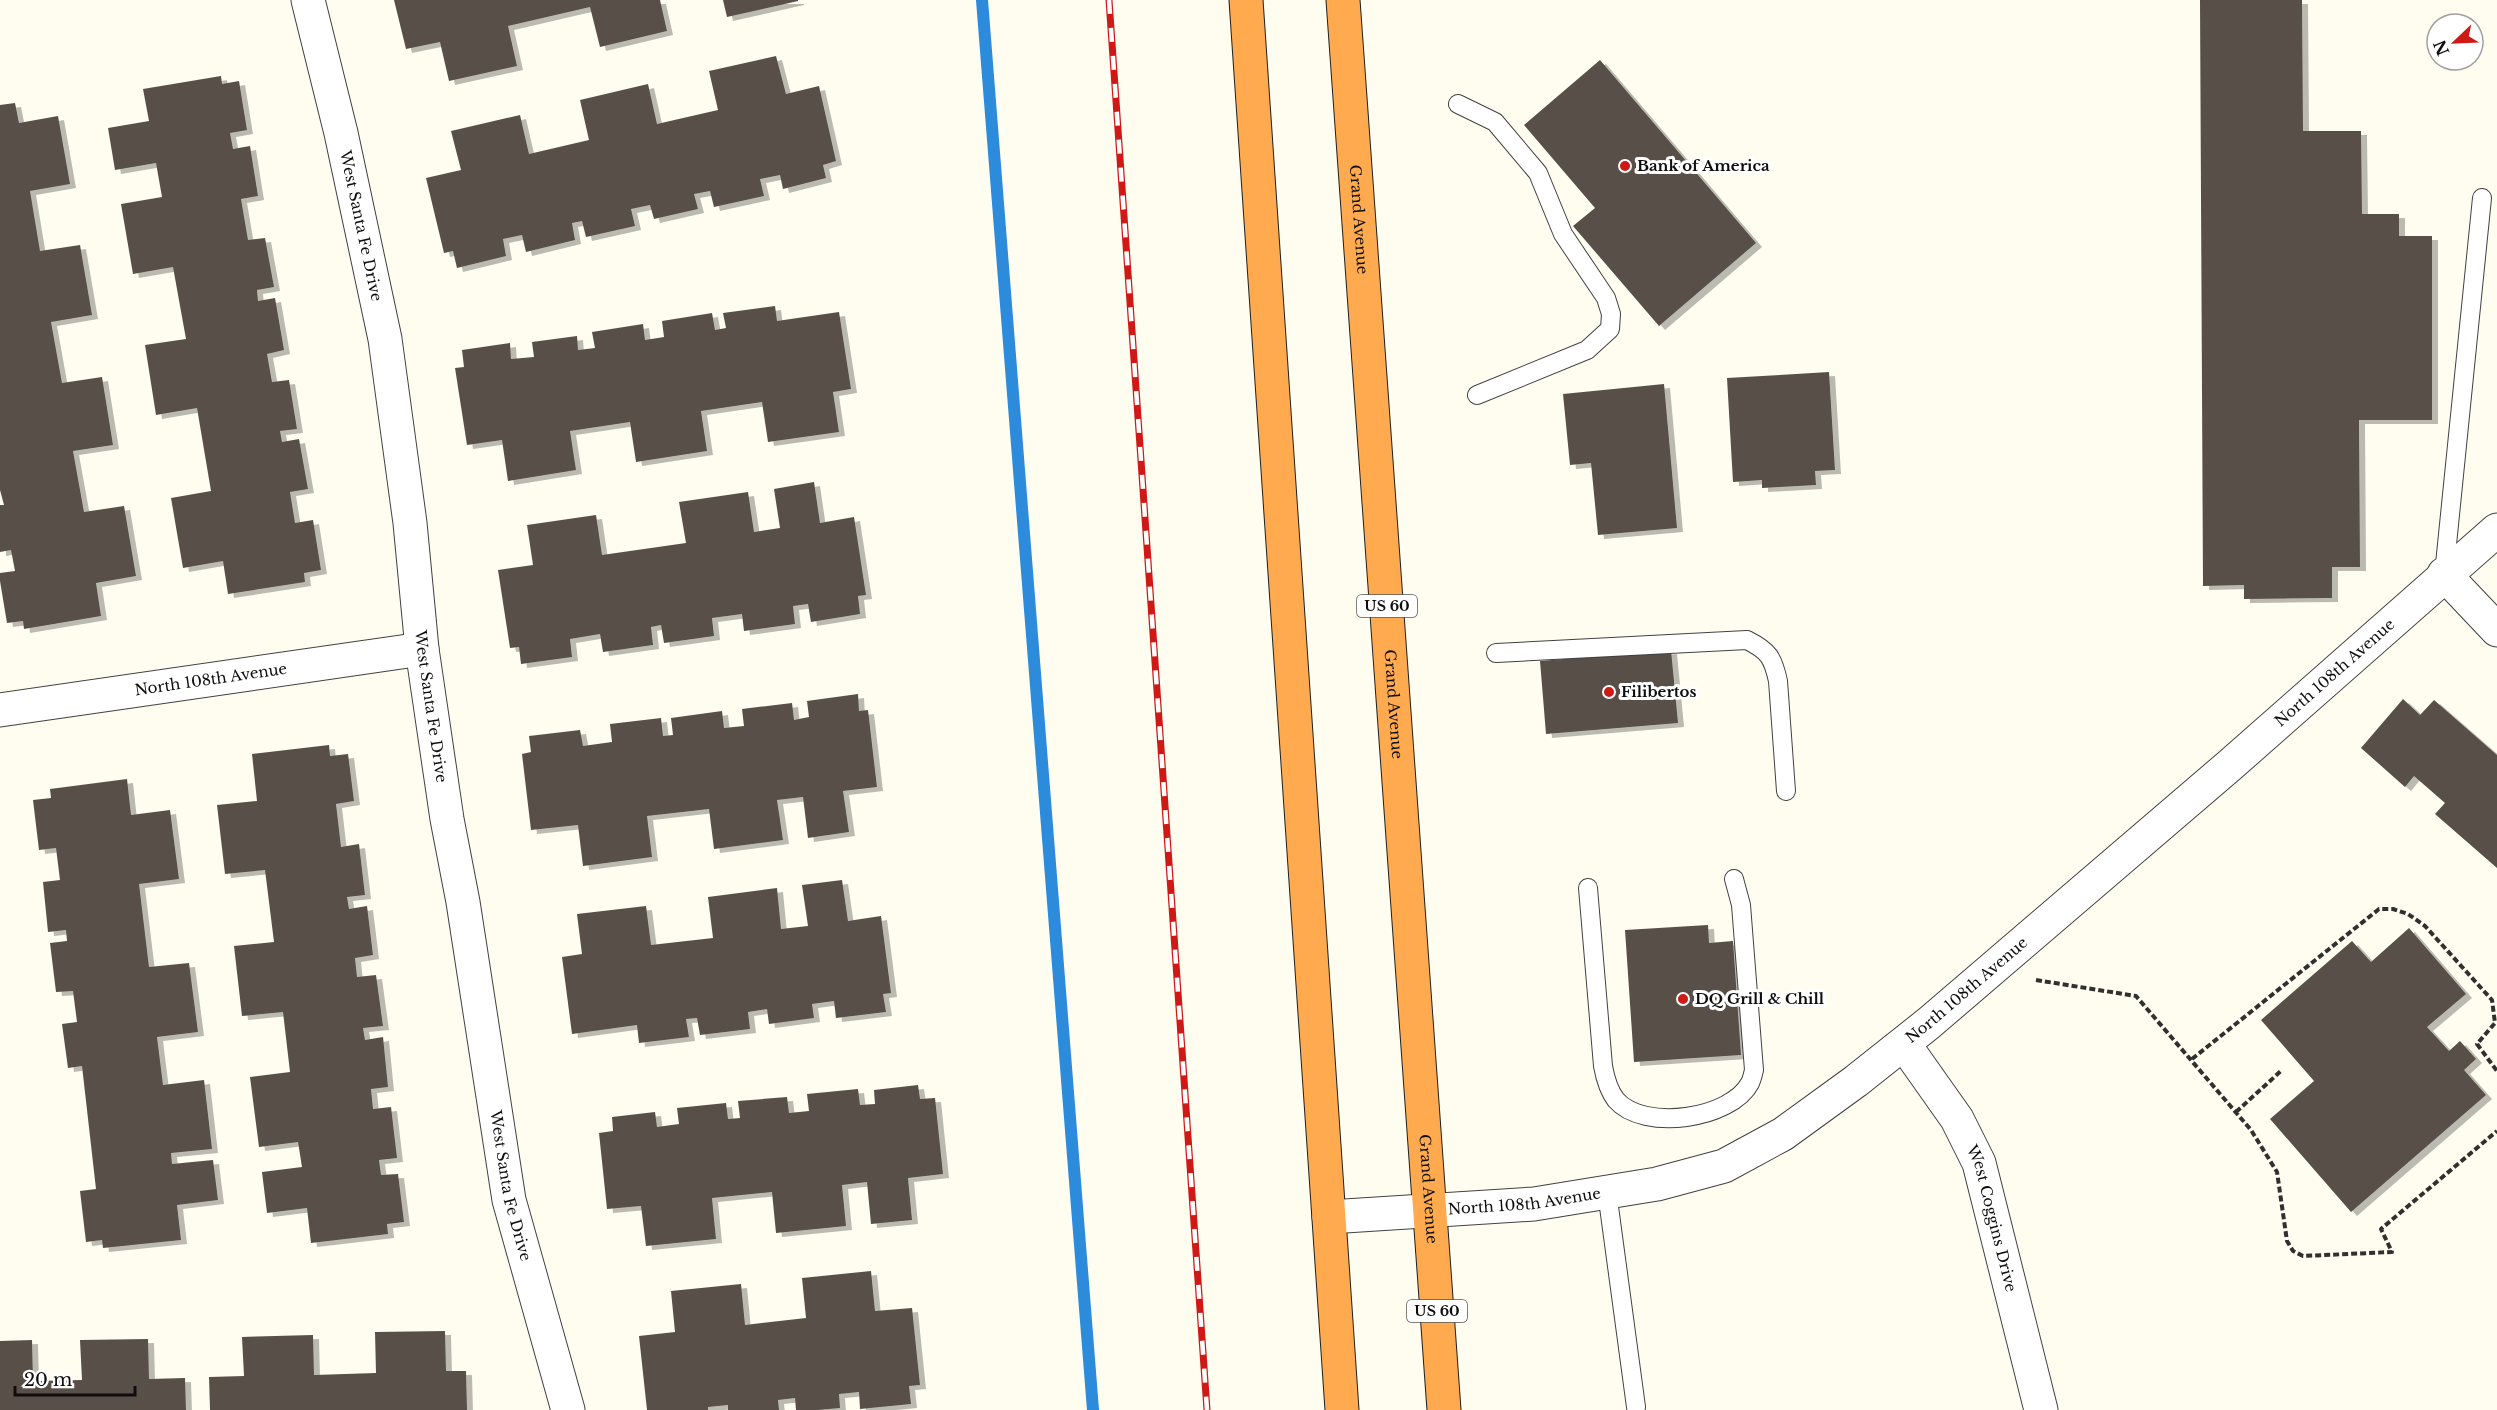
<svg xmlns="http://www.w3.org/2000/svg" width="2497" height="1410" font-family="'Libre Baskerville',serif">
	<defs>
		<filter id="shadow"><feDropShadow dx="6" dy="4" stdDeviation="0" flood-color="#0004"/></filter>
	</defs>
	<rect width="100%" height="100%" fill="#fffdf0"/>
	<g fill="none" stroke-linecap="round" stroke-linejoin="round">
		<!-- stream -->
		<path stroke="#2d8bdc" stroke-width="12" d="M982,0L1093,1410"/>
	</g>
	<!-- building -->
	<path fill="#585049" filter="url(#shadow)" d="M394,0H660L667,31L600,47L590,7L508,26L517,66L449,81L440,42L406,49Z
		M723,0H798V1L727,17Z
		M2200,0H2302L2303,131H2361L2362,214H2399V236H2432V420H2359L2360,567H2332V598L2244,599V585L2203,586Z
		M776,56L786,94L819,86L836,161L823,165L826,178L783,189L780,175L760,179L764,196L714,207L710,191L694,194L698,209L654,219L650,205L631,209L635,226L586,237L582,221L572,223L575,240L526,252L522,235L503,239L506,256L457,268L453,251L444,253L426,178L461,170L451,131L520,115L529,154L589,140L580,100L648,84L657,124L718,110L709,71Z
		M1600,60L1756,243L1659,326L1573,226L1595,208L1524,125Z
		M221,76L222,84L239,81L247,130L230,133L233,149L250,146L258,196L241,199L248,240L265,238L274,287L257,290L258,301L275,298L284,350L267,354L272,382L289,380L297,429L280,431L282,442L299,439L308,489L290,492L295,523L313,520L321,570L304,573L305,582L228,594L223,561L183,568L171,498L211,491L197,408L156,415L145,345L186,339L173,267L133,274L121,204L162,197L156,163L115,170L108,128L149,121L143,89Z
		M15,103L19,123L58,116L70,184L30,191L40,251L80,245L92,315L51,322L62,383L102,377L113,445L73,451L84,512L124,506L136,576L96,583L101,616L24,629L23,621L7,623L0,581V573L15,571L11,550L0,552V505H4L0,490V105Z
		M775,306L777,321L839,312L851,389L833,392L839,432L768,442L762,402L701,411L707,451L636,462L630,422L570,431L576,470L508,481L502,440L467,445L455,368L464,367L462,350L510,343L511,359L534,357L532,342L577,336L578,350L595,348L592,332L643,324L645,340L664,337L662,321L712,313L715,330L726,328L723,313Z
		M1829,372L1835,470L1815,471L1816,485L1762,488V480L1733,482L1727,378Z
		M1664,384L1677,528L1598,535L1591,463L1570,465L1563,394Z
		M814,482L820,523L854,517L866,595L858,596L860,614L811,622L808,604L793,606L795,624L744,631L742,614L712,618L714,636L664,643L661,625L651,627L653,645L603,652L600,634L570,639L572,657L521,664L519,647L510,648L498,570L533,565L527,525L596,515L602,555L686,543L679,502L748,492L754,532L780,528L774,489Z
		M1671,650L1678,723L1546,734L1540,661Z
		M858,694L859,711L868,710L877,787L843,791L849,832L808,838L803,797L777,800L783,840L714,849L709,809L647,816L652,857L583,866L578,825L531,830L522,754L531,752L529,736L580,730L583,746L612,742L610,724L661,718L663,736L673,735L671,718L722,711L724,728L744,726L742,709L792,703L794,720L809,717L807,701Z
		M2403,699L2420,715L2434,700L2497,755V868L2435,814L2445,803L2414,776L2405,787L2361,748Z
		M329,745L330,756L348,754L354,801L336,804L341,847L359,844L365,895L347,897L349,909L367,906L373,955L355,958L357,977L376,975L383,1026L363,1028L365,1040L383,1037L388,1087L371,1089L373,1109L391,1107L397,1158L379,1160L381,1175L398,1174L404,1222L387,1224L388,1234L311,1243L307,1208L267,1213L262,1172L302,1167L298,1142L259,1147L250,1077L290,1072L283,1012L242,1016L234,946L274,942L265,870L225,874L217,805L257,801L252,754Z
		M127,779L131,815L170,810L179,879L139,884L149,967L189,963L198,1032L157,1037L163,1085L204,1080L212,1149L171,1153L172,1164L213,1160L218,1200L177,1205L181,1240L103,1248L102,1240L86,1242L80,1191L96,1189L82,1066L68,1068L62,1024L77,1022L73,991L56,992L50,943L67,941L66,930L48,932L43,882L60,880L56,848L39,850L33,800L51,798L50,789Z
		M842,880L848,921L881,916L891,993L883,994L886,1012L836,1018L834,1001L812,1004L814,1018L769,1024L767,1009L748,1012L750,1029L700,1035L697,1018L686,1019L689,1037L639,1043L637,1025L572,1034L562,957L582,954L577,914L646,906L651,945L713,938L708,897L777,888L781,929L808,926L802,885Z
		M1708,925L1709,943L1733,941L1741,1055L1634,1062L1625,930Z
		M2409,928L2466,994L2427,1027L2449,1051L2460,1041L2476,1059L2464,1070L2486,1095L2351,1212L2270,1119L2314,1081L2261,1020L2352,941L2371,962Z
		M918,1085L920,1099L935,1098L943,1174L908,1178L912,1220L871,1224L867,1182L842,1185L846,1226L776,1233L772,1192L712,1198L716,1239L646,1246L641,1206L607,1209L599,1133L613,1131L612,1117L655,1112L657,1127L679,1124L677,1108L726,1103L728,1119L740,1118L738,1101L787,1097L789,1113L809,1111L807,1094L858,1089L860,1105L875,1104L874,1090Z
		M871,1271L875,1311L912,1308L920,1385L909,1386L911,1404L860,1409L859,1392L839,1394L840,1408L818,1410H796L795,1398L778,1400L779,1410H728V1405L708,1407V1410H647L639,1336L675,1332L671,1291L741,1284L745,1325L806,1318L802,1278Z
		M445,1331L446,1371H466L467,1410H210L209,1377L244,1376L242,1337L313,1335L314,1375L376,1373L375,1332Z
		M148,1339L149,1379L185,1378L186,1410H0V1341L32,1340L33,1381L82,1380L80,1340Z"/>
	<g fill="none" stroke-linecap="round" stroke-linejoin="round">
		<defs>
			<path id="lane" d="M1458,104L1495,122L1538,173L1563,234L1606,298L1611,314L1610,329L1587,350L1477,395
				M2444,574L2482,198
				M1496,653L1747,640C1769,651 1773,658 1778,681L1786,791
				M1588,888L1603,1066C1605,1077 1609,1091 1616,1100C1644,1132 1731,1119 1750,1083C1752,1079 1753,1074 1754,1070L1741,905L1734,879
				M1607,1192L1636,1407"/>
			<g id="street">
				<path id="s1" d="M308,0L341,133L385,339L410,523L422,649L447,819L463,902L509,1200L568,1410"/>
				<path d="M2444,574L2497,630"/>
				<path id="s2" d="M0,710L422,649"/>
				<path id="s3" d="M1904,1044L1957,1119L1979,1163L2041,1410"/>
				<path id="s4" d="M1329,1217L1534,1204L1657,1184L1724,1166L1783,1134L1856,1081L1929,1023L2229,766L2497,530"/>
			</g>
			<g id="highway">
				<path d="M1246,0L1342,1410"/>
				<path id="s5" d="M1343,0L1444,1410"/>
			</g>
		</defs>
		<!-- lane casing -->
		<use href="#lane" stroke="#414141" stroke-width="20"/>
		<!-- street casing -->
		<use href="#street" stroke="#414141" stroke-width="35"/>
		<!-- highway casing -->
		<use href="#highway" stroke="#1f1f1f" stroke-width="35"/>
		<!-- path -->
		<path stroke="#303030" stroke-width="4" stroke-dasharray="6 3" stroke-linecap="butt" d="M2036,980L2136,996L2251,1130L2277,1172L2287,1241L2293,1251L2303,1256L2392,1252L2381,1229L2497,1131
			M2192,1059L2379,909H2393L2408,914L2425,926L2492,1000L2495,1023L2477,1044L2497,1071
			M2236,1112L2282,1070"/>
		<!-- lane -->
		<use href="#lane" stroke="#fff" stroke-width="18"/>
		<!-- street -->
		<use href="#street" stroke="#fff" stroke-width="33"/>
		<!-- highway -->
		<use href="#highway" stroke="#ffaa4e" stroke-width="33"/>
		<defs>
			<path id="rail" d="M1109,0L1207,1410"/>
		</defs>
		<!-- rail casing -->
		<use href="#rail" stroke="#ce1916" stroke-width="7"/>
		<!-- rail -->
		<use href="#rail" stroke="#fff" stroke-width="4.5" stroke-dasharray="14" stroke-linecap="butt"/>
	</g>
	<!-- markers -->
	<g fill="#ce1916" stroke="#fff" stroke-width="2">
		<circle cx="1625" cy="166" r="6"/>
		<circle cx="1609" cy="692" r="6"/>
		<circle cx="1683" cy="999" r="6"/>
	</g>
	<g text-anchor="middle" stroke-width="6" stroke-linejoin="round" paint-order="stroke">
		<!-- shield labels -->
		<g fill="#fff" stroke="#565656" stroke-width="1.5">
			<rect x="1357" y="595" width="60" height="22" rx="4.5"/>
			<rect x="1407" y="1300" width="60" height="22" rx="4.5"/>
		</g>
		<g font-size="14" font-weight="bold" fill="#0e0e0e">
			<text x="1387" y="611">US 60</text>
			<text x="1437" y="1316">US 60</text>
		</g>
		<!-- poi labels -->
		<g font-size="15" font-weight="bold" fill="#0e0e0e" stroke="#fff" text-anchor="start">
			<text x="1637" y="171">Bank of America</text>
			<text x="1621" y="697">Filibertos</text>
			<text x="1695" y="1004">DQ Grill &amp; Chill</text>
		</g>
		<!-- street labels -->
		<g font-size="15" fill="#0e0e0e" stroke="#fff">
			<text dy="5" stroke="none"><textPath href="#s5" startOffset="220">Grand Avenue</textPath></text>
			<text dy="5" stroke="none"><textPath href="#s1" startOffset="232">West Santa Fe Drive</textPath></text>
			<text dy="5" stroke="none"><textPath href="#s4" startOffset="1186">North 108th Avenue</textPath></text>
			<text dy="5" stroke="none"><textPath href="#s2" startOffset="213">North 108th Avenue</textPath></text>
			<text dy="5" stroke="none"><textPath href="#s5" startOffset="706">Grand Avenue</textPath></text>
			<text dy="5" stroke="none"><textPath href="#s1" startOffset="718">West Santa Fe Drive</textPath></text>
			<text dy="5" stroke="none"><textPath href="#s4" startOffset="700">North 108th Avenue</textPath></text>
			<text dy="5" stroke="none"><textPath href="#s1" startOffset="1204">West Santa Fe Drive</textPath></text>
			<text dy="5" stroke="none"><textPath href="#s5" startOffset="1192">Grand Avenue</textPath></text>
			<text dy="5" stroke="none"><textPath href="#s4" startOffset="196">North 108th Avenue</textPath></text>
			<text dy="5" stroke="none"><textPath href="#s3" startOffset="198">West Coggins Drive</textPath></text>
		</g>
	</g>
	<!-- north arrow -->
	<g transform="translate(2455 42) rotate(247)"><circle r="28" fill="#ffffff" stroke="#9f9f9f" stroke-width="1.5"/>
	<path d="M0-4.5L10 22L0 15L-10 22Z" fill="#ce1916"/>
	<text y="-9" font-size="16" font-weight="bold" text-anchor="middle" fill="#0e0e0e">N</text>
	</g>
	<!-- scale -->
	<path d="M15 1386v9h120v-9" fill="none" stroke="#0e0e0e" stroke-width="3"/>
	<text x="24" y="1386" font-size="18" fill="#0e0e0e" stroke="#ffffff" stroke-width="4.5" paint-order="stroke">20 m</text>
</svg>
